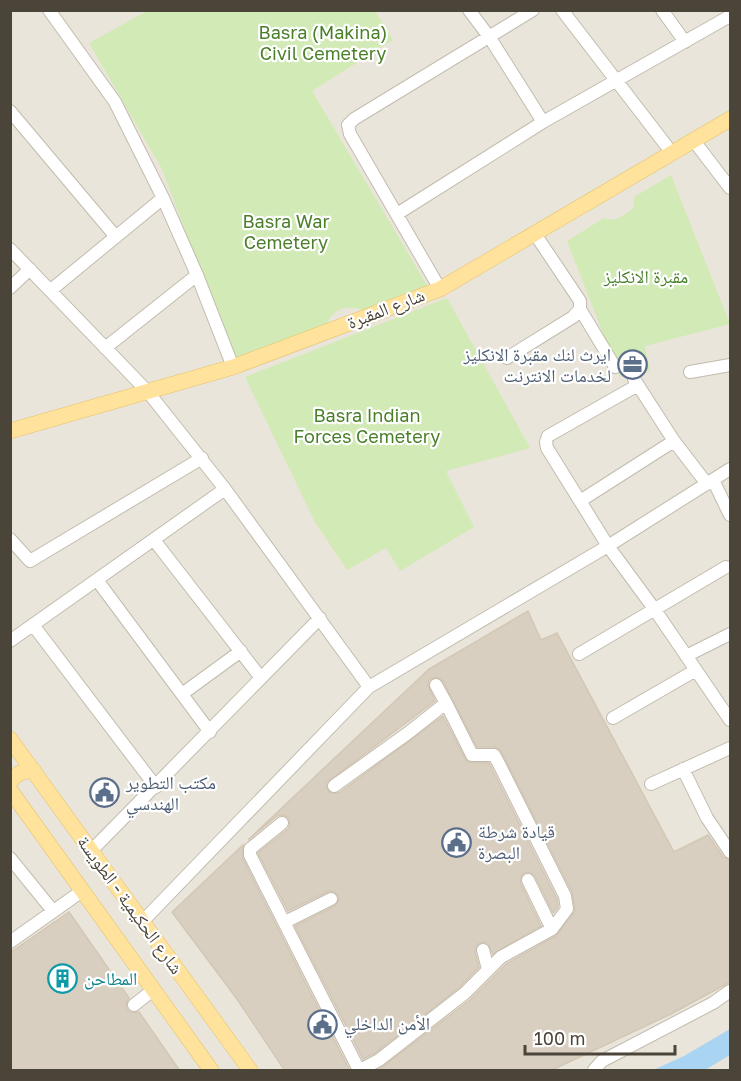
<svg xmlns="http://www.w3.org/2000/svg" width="741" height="1081" viewBox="0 0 741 1081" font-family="'Golos Text','Noto Naskh Arabic',sans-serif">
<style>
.residential{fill:#eae5da}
.green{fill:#d2eab5}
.water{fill:#a9d4f2}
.building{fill:#d8cfc1;stroke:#d3c7b4;stroke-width:1.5}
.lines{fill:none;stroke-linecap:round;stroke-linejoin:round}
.minor-casing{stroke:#c2bbae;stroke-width:14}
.major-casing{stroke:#e6c16a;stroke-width:16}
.minor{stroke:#fff;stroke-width:12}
.major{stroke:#ffe39c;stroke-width:15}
.labels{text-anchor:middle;stroke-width:4.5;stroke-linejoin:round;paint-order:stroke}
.park-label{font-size:18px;fill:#4a7f2a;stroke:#fff}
.street-label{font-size:18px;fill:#4b4439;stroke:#fff}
.service-label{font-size:18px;fill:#4e5e75;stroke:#fff;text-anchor:start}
.culture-label{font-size:18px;fill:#0d838f;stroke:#fff;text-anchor:start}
</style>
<rect width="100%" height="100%" fill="#f6f3ec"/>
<!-- residential -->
<path class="residential" d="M10,11H730V1070H11Z"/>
<!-- green -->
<path class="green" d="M147,11H375L393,40L312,91L428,287L365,311C345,304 334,308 325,327L234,360L162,169L89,43Z
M671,175L730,324L645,346L650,371L620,377L567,241L604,218C616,223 624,215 634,208V197Z
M447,298L530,448L446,471L474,527L400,571L386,548L347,570L315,522L245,377Z"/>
<!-- water -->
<path class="water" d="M730,1029V1055L705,1070H653L684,1056Z"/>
<!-- building -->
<path class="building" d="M528,611L541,640L557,633L674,852L708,835L723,857L730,860V982L671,1014L550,1071H377L470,1000L506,964L556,936L575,911L572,892L501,751L495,747H477L443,681L436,677L429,680L428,685L435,701L326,783V787L330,793H339L443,716L467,762L489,763L557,899L558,907L553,913L535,876L529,872L524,873L520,879L521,884L541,926L493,954L488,944L485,942L478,944L475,952L479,967L460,987L375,1053L363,1059L295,926L335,906L339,900L338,895L332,891L327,892L288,911L258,853L288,829L290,825L289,818L284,815L277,816L248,840L429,669Z
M243,845V859L350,1071H285L237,999L172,912Z
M69,912L129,998L126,1003L127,1010L132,1013L139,1012L180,1071H10V953Z"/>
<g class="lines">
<defs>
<path id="minor" d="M49,10L115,102L163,198L197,275L233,367
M469,10L490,38L543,122
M562,10L672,153
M662,10L685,42
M10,111L116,237
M694,141L730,188
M397,214L543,122L730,16
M535,234L580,301V309L615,367
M10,249L148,392L225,489L369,687
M10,288L30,269
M440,289L350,134L348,125L354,119L533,10
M51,290L163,198
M105,348L197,275
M507,358L573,317L580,309
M690,372L730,365
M634,379L674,441L707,484
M638,385L548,436L546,442L547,448L608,546L655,610L730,720
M713,480L730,515
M580,501L674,441
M10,539L30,561L202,458
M154,540L261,678
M97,580L210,732
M33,625L156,787
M10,641L225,489
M579,654L726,567
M686,656L730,634
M182,694L241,651
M613,718L696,670
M683,769L707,818L730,852
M651,784L730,748
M334,786L408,733L446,703L436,685
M282,823L250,849V855L359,1070
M91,851L320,618
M10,858L53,911
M528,880L552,929
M142,922L369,687L608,546L730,469
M285,922L331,899
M10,942L82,891
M483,950L488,969
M134,1005L153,990
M360,1070L379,1060L465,993L501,957L552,929L567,909L565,896L499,764L494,755H472L446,703
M594,1070L602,1061L713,1003L730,991"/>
<path id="major" d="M10,431L233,367L440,289L730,119
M10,739L250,1070
M10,782C16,773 24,770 34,771
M10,790L211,1070"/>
</defs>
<!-- minor casing -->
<use href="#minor" class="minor-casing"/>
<!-- major casing -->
<use href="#major" class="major-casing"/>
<!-- minor -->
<use href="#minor" class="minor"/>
<!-- major -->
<use href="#major" class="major"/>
</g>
<!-- icons -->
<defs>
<symbol id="office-ring" viewBox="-11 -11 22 22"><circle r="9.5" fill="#fff" stroke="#5c6f8a" stroke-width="1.5"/><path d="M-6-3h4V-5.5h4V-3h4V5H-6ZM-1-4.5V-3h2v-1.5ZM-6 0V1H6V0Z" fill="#5c6f8a"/></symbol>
<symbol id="civic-ring" viewBox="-11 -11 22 22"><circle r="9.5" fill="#fff" stroke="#5c6f8a" stroke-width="1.5"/><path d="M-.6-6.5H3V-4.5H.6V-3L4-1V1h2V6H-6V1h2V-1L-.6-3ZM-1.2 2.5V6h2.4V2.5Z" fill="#5c6f8a"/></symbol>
<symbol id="building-ring" viewBox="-11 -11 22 22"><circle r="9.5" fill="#fff" stroke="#0f9aa8" stroke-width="1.5"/><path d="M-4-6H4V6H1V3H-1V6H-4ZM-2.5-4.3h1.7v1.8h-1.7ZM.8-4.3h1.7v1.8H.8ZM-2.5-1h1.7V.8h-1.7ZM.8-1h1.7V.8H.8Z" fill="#0f9aa8"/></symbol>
</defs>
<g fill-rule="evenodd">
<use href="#office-ring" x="616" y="348" width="33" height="33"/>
<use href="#civic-ring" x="88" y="776" width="33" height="33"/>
<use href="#civic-ring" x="440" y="826" width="33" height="33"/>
<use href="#building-ring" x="46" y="962" width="33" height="33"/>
<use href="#civic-ring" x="306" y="1008" width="33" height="33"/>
</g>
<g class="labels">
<!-- park labels -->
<g class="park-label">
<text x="323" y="39">Basra (Makina)<tspan x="323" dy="21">Civil Cemetery</tspan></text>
<text x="286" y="228">Basra War<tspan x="286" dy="21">Cemetery</tspan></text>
<text x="646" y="283">مقبرة الانكليز</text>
<text x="367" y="422">Basra Indian<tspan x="367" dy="21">Forces Cemetery</tspan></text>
</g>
<!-- street labels -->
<g class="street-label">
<text transform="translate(386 309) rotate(-21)" y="6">شارع المقبرة</text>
<text transform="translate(130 905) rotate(54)" y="6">شارع الحكيمية - الطويسة</text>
</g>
<!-- service labels -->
<g class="service-label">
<text x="611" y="361" text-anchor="end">ايرث لنك مقبرة الانكليز<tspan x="611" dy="21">لخدمات الانترنت</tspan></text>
<text x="126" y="789">مكتب التطوير<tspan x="126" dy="21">الهندسي</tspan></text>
<text x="478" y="838">قيادة شرطة<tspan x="478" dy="21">البصرة</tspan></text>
<text x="344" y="1030">الأمن الداخلي</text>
</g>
<!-- culture labels -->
<g class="culture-label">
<text x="84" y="985">المطاحن</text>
</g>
</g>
<!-- border -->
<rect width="741" height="1081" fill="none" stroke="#4b4439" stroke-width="24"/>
<!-- scale -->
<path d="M525 1045v9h150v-9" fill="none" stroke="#4b4439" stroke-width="3"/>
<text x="534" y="1045" font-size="18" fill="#4b4439" stroke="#ffffff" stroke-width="4.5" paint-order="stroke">100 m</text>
</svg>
